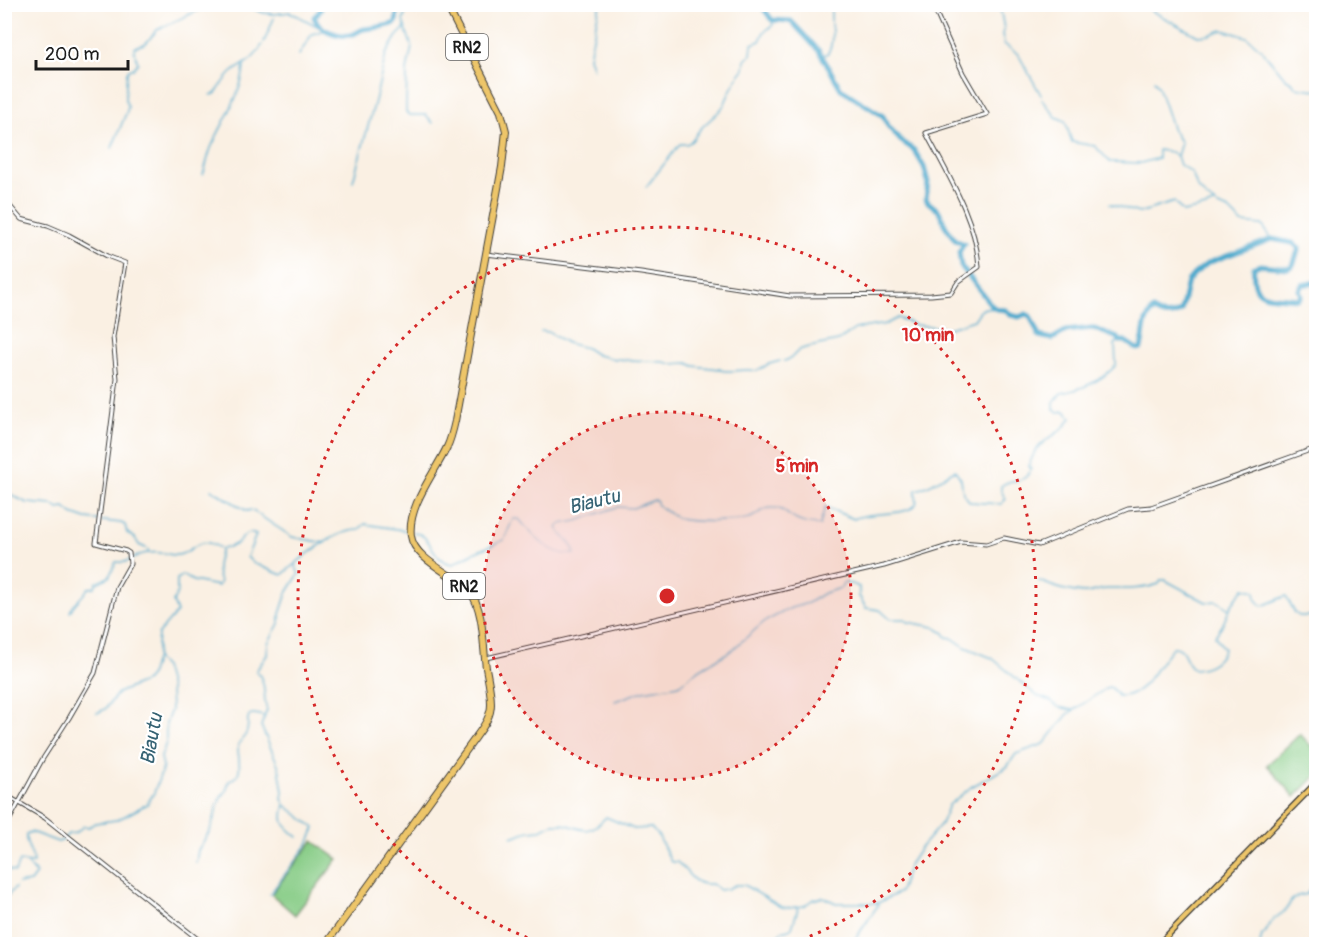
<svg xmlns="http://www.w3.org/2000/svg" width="1321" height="949" viewBox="0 0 1321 949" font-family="Pangolin,sans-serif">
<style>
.green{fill:#87cc86;stroke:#527451;stroke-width:1.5}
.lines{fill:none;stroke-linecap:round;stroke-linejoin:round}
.stream{stroke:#50aacd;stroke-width:1.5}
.river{stroke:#50aacd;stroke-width:5}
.minor-casing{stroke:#3d3c3a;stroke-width:5}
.major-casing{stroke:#3d3c3a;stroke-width:7}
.highway-casing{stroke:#3d3c3a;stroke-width:8}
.minor{stroke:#fff;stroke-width:3}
.major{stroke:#edc569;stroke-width:4.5}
.highway{stroke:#edc569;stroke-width:6}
.ring{fill:none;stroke:#d62828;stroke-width:3;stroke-dasharray:3 6}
.labels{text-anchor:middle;stroke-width:4.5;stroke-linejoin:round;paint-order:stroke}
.shield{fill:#fff;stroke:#606060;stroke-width:1.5}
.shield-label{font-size:16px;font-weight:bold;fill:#1c1c1c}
.water-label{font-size:20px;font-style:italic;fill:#366374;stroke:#fff}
.centre{fill:#d62828;stroke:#fff;stroke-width:3}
.ring-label{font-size:18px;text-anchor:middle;font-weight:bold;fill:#d62828;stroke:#fff;stroke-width:4.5;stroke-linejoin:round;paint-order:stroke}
</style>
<rect width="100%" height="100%" fill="#fff"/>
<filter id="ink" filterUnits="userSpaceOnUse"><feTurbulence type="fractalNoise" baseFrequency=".0167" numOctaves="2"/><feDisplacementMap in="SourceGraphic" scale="12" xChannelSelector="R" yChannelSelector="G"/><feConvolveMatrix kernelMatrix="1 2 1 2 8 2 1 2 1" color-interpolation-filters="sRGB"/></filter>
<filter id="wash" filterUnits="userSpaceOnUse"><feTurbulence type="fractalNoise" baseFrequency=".008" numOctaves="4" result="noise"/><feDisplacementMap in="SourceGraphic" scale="24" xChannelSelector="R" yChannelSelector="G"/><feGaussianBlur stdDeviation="1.35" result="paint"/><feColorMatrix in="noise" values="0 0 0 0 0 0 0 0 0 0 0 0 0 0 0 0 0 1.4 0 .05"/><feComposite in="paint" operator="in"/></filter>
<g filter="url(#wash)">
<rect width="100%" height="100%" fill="#faf0e3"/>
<!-- green -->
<path class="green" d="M1300,734L1316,751V776L1295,797L1267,765Z
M313,841L338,859L295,915L271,894Z"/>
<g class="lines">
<!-- stream -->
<path class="stream" d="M242,4L264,13L274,14L290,12L325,30
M405,4L406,11L403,21L412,47L407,70L406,112L409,115H426L433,123
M979,4L985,9L995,5L1000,8L1004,29L1002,34L1004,44L1018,54L1041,95
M1150,10L1198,36L1209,35L1223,30L1247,37L1261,49L1285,78L1293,83L1295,87L1316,90
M264,42L274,18
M299,55L312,34L325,30
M822,55L827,54C837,41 828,20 832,4
M593,69L589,57L600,4
M1154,80L1158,86L1173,130L1181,143L1177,156
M211,95L215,94C221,87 227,76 234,71C247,62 255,59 262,45
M1042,99L1056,117L1065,121L1072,142L1095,146L1110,162L1141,163L1158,158V150L1171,152L1177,156L1180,165L1192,173L1197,187L1207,198L1218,206L1229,210L1242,223L1262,225L1272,239
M112,148L127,111L128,106L125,100L127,72L129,69H133L138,63L134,51L135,47L146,43L157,30L211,4
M203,175C206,166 208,156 211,148C223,121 242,94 244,66
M353,181L375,101L386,54L397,36L405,28
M646,187L680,144C682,144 688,144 689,143C693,140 695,136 698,132C704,123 719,114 724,105C730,92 735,78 744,69L745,60L751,55L752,44L760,41L764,32L773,25L772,20
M1110,204L1139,213L1174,202L1183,212L1206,207L1213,204
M541,331L548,332L567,343L586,348L597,355L615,359L664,362L671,364L688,363L694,366L720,369V370C732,373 744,368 756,371L769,364L780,361
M784,361L790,359L799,350L805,348L838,341L855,329L886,324L898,318L916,325L949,328L974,320L980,311L985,308L996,309
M211,489L247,511L251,510
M4,491L27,503L53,505L58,509L65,508L72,514L86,519L121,523L125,525L127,533L135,538L139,545L148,549L149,553C159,551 167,555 177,555C194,553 198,532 221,549
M253,511L292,537L325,543
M414,532C435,537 430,561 453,564C468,554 486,548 504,540L513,519H519C533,536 551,557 575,554C573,542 561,538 557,527L561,524L577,521L617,507L633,508L654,500L657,501V505C663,509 670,514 677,518C688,523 737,522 750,518C759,515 763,507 774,508C782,508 784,512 790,516C799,523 809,525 820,525L825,507L854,519C868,511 908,517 916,504C918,500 915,495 916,490C930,487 943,476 955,470L961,479L963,493L970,502L1001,504L1006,499L1001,491V486C1013,476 1024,486 1031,469L1029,466C1038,435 1057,441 1071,418L1065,411L1058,412L1054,409V402L1061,393C1081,390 1103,380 1116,365L1115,344L1120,341
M221,549C226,547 231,547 236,544C244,539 244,529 256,535L247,557L253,563L282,575C299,560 335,530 358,530L365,524L409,531
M295,565L299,574L287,593L280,614V622L268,643L267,655L256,671C268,683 262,697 267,710L261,726L279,767L283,791L282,799L285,805C280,823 284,826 298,837
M1039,581C1053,587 1068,592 1084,593C1092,593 1099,589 1107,589C1125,589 1142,590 1159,584L1161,580H1165L1206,602L1217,601L1229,609
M70,612C74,601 82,599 88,588L95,587L96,583L109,577L116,562C134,564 135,553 149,553
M615,701L643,691L679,685L694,673L732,650L764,622L791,608L808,603L824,593L841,588L843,583L852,584L859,587V596L866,608L880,610L890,619H905L908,622L934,627L944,633L946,637L952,638L965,647L992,658L1037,696L1051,701L1058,707L1073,710
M97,713L105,709L118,693L146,681L151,673L155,660
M512,837C517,835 522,833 526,832C531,830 536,831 541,830C546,828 548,825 554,824C579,821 582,843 606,817L634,829L651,828L659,837L671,862H677C691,874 692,886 712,884L720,890L727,889L735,885H744L781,907L789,908L804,906L812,900L823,897L836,903H878L900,892L909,865L921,847L941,824L949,805L971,787L1007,767L1016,754L1044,744L1068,714L1108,687L1112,688L1118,696C1146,698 1157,662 1173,647C1186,646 1183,661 1194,669C1208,668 1219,661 1224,649L1215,636L1222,626L1231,606L1244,588L1255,591L1256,600L1262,606L1286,596L1295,613L1299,616H1316
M196,863L198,850L210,831L220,799L226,791L229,781C245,774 238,762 238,748C238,741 246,737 247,731C250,721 242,709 263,716
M4,869L15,872L19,862L33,863C34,853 24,845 26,834L31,832L58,842L63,840L68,834L75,833L84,826L89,827L95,823L116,820L125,816L147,804L154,793L163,767L161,757L166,743V723L171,710L170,688L164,667L156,659L158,634L177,612L173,602L177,593V579L182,575L193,581L218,586L220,582C215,570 217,562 221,550
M18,884L30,882L36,874L27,863
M270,894L308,844L315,828L285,805
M4,899L15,888
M1274,919L1285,911L1292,900L1298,896L1307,894L1316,879
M771,944L782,931L792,928L798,908
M852,944L878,905
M1260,944L1262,935L1265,933L1272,921"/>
<!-- river -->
<path class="river" d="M322,4L320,11L314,17C319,30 337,37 351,35C356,34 359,30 364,29C374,28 383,27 393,24L396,22L398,4
M760,4L772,20L791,21L819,51L841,89L883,116L888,126L901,141L914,150L924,167L928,182L926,199L928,202L939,211L946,227L955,240L964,244L959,252L961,266L991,305L996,309L1006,310L1011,315L1019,317L1026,314L1030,316L1039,336L1052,339L1066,331L1092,328L1118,338L1120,341H1125L1137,349L1141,348C1145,333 1142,322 1153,310C1162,317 1172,317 1181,311L1188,281L1194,274L1208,263L1272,239L1293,243L1299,248L1293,265L1288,268L1260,265L1254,267C1250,304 1274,295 1298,299L1301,296L1299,290L1302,285L1316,282"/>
</g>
</g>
<g filter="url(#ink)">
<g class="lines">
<defs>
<path id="minor" d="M4,199L21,219L48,226L69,235L107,256L125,263L113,337L117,379L96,543L126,551L129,553L130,564L117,587L95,673L69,718L42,760L4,830
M486,254L641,273L790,296L931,295L951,293L958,282L979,267C976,219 948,175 926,133L987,114L963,73L932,4
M486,658L884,566L961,542L986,544L1004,538L1039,545L1128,509L1151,507L1316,448
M4,794L45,818L204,944"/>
<path id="major" d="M1159,944L1316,783"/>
<path id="highway" d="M326,944L476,737C483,727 491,717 491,704C491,692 488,679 486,668C483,646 484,609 470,592C456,575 414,560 411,536C407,506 435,473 447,447C451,439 453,430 455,421L502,167L506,131L501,112L446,4"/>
</defs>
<!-- minor casing -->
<use href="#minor" class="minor-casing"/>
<!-- major casing -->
<use href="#major" class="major-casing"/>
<!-- highway casing -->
<use href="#highway" class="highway-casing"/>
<!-- minor -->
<use href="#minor" class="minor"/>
<!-- major -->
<use href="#major" class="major"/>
<!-- highway -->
<use href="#highway" class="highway"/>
</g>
</g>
<!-- distance rings -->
<circle cx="667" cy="596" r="184" fill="#d62828" fill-opacity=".12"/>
<g class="ring">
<circle cx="667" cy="596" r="184"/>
<path d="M544 944A369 369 0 1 1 790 944"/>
</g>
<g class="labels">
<!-- shield labels -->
<g class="shield">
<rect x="446" y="34" width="42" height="26" rx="4.5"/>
<rect x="443" y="573" width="42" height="26" rx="4.5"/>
</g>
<g class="shield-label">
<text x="467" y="53">RN2</text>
<text x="464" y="592">RN2</text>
</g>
<!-- water labels -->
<g class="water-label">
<text transform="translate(594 501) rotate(-14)" y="7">Biautu</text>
<text transform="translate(151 739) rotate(-80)" y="7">Biautu</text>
</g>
</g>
<circle cx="667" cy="596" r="9" class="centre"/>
<g class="ring-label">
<text x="928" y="341">10 min</text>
<text x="797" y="472">5 min</text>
</g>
<!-- margin -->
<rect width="1321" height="949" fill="none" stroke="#fff" stroke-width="24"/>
<!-- scale -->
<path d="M36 60v9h92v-9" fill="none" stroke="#1c1c1c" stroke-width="3"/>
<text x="45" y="60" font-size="18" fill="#1c1c1c" stroke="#ffffff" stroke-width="4.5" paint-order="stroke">200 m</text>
</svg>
